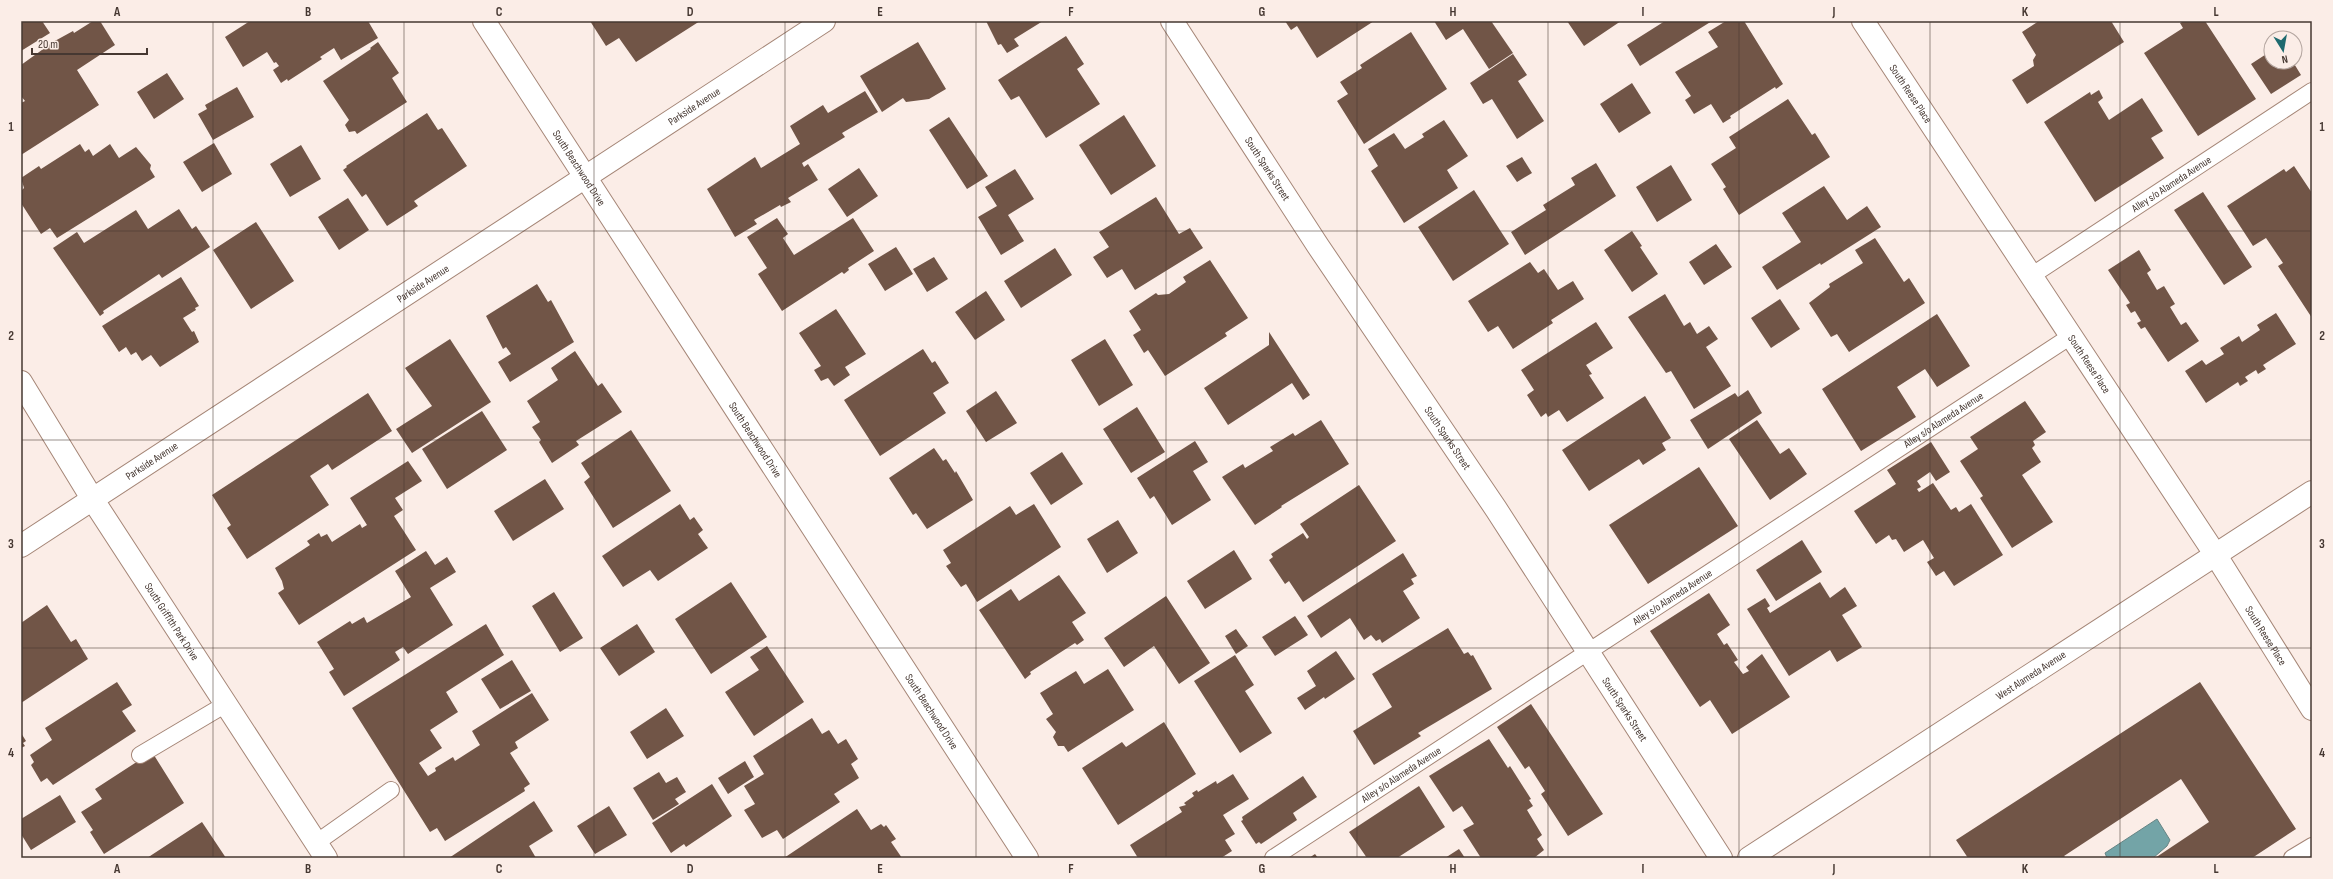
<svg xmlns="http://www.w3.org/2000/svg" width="2333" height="879" viewBox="0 0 2333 879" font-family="'Sofia Sans Condensed',sans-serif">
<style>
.water{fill:#73a4a7;stroke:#668484}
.building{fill:#715547}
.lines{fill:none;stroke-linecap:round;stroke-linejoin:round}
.lane-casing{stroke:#a58677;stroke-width:18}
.street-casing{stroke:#a58677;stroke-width:24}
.secondary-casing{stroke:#a58677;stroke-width:24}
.lane{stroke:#fff;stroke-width:16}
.street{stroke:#fff;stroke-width:22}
.secondary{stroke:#fff;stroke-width:22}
.grid{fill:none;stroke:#463832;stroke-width:1;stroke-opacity:0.55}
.labels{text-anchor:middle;stroke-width:4;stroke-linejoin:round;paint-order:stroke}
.street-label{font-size:11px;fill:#463832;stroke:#fbede7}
.neatline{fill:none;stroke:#463832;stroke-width:1.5}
.grid-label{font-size:13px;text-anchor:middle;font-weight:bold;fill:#463832}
</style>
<rect width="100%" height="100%" fill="#fbede7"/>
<!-- water -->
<path class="water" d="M2157,819L2170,840L2167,846L2153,858H2107L2105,853Z"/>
<!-- building -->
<path class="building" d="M21,21H42L50,33L21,51Z
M93,21H100L115,45L77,70L99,105L21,155V103L25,101L21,96V65L53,42L73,31L74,33Z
M250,21H368L378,38L341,60L334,48L320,57L322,59L288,81L287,79L281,83L273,70L279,66L276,62L274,63L267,52L243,67L225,37Z
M590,21H700L636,62L619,38L606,46Z
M986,21H1043L1014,39L1019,46L1007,53L1001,44L998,45Z
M1285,21H1374L1317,58L1297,26L1291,30Z
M1434,21H1491L1513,53L1489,69L1463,29L1446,40Z
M1567,21H1621L1584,46Z
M1665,21H1712L1640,66L1627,45Z
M1726,21H1744L1783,84L1776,89L1775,87L1730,116L1731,118L1723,123L1711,104L1694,114L1685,100L1691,96L1675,72L1718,47L1708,32Z
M2039,21H2111L2124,42L2027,104L2012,80L2034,66L2033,60L2036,55L2022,32Z
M2184,21H2205L2256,99L2198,136L2144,53L2183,28L2180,23Z
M1411,32L1447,89L1364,144L1337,101L1348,94L1340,82L1362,68L1360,65Z
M1066,36L1084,64L1077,69L1100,104L1046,138L1019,96L1011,100L998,80Z
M378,42L399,73L392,78L407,102L357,134L355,131L349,132L345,125L349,120L323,81L371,49L370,48Z
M918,42L946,89L929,99L906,102L903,98L882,112L860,76Z
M2271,51V62H2293L2301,75L2271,94L2251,64Z
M1513,54L1527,75L1518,81L1544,121L1517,139L1492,99L1483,104L1470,83Z
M167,73L184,99L154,119L137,92Z
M1632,83L1651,113L1619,133L1600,104Z
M237,87L254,117L213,140L198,114L207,109L205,105Z
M2099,90L2103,98L2098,102L2109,120L2142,98L2163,131L2151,138L2164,158L2095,202L2044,122L2090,92L2091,95Z
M865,91L878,112L842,133L845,137L802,163L804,167L808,164L818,180L788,198L791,202L781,207L780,205L754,220L757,224L735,237L707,189L755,157L761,168L800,144L790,126L823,105L828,113Z
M1788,99L1812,135L1815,133L1830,157L1739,215L1723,189L1726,187L1711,164L1736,148L1729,137Z
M427,113L438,130L442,128L467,166L414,201L418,206L387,226L366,194L362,197L343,170L347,167L346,166Z
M1124,115L1156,166L1111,195L1079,145Z
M949,117L988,176L967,189L929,130Z
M1444,120L1468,156L1447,170L1458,188L1404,223L1371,171L1378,166L1368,149L1394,133L1405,149L1424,137L1422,134Z
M214,143L232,174L202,192L183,162Z
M80,144L85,152L89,149L93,156L110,144L119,158L136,147L151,165L150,169L155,177L57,238L50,228L41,234L21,203V191L24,188L21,178L39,166L41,169Z
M301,145L321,179L290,197L270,164Z
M1522,157L1532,173L1517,182L1506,166Z
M1596,163L1616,196L1525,255L1511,232L1546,210L1543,205L1575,185L1571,178Z
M1671,165L1692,200L1657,222L1636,187Z
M2294,166L2312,193V318L2278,266L2283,263L2266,238L2253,246L2227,206L2284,169L2286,172Z
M859,168L878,196L847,217L828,189Z
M1015,169L1034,199L1008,215L1024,241L1001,255L978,217L997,206L985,187Z
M1824,186L1847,220L1867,206L1881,227L1821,265L1820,263L1777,290L1762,267L1801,242L1782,213Z
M1474,190L1509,244L1453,281L1418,227Z
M2203,192L2252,267L2224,285L2174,210Z
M1156,197L1179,234L1190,228L1203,248L1135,290L1122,269L1107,278L1093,257L1109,247L1099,232Z
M348,198L369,230L339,250L318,217Z
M179,209L192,229L196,226L210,247L162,278L159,274L103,311L104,313L100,316L53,248L77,232L84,243L136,210L148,229Z
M777,218L788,234L783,238L794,255L853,218L874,251L848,268L849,270L844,274L842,272L782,311L758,274L767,268L747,237Z
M256,222L294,281L251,309L213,250Z
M1632,231L1642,246L1640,247L1658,274L1632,292L1604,250Z
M1875,238L1904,282L1909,278L1925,303L1849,352L1837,334L1831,337L1809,303L1830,287L1829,284L1863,263L1855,250Z
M1716,244L1732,267L1704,285L1689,262Z
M896,247L913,274L885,291L868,264Z
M1055,248L1072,275L1021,308L1004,281Z
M2139,250L2151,270L2147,273L2157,290L2164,286L2175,304L2170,307L2181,325L2186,322L2199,341L2168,362L2145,327L2141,329L2137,323L2141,321L2135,311L2131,313L2126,305L2130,303L2108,270Z
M934,257L948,279L927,292L913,269Z
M1210,260L1248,318L1225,333L1227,336L1165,376L1148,350L1144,353L1133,335L1141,330L1129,311L1156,293L1158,295L1169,294L1186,282L1183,277Z
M1530,262L1538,273L1544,269L1558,290L1573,281L1584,299L1551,320L1553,323L1513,349L1498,326L1488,332L1468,301Z
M181,277L199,306L195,308L196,310L183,318L192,332L194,331L199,342L160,367L151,355L142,361L136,352L131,355L126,347L119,352L102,326Z
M537,284L548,302L551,300L574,342L510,382L498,362L511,354L506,347L503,349L486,316Z
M986,291L1005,320L975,340L955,312Z
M1665,294L1684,326L1690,322L1697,334L1709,326L1718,339L1706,347L1731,386L1694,409L1671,371L1666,373L1628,317Z
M1780,299L1800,329L1771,348L1751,318Z
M836,309L866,354L845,367L850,375L834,386L828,378L821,381L814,370L821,366L799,333Z
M2276,313L2296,344L2263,365L2266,369L2258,374L2256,370L2245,377L2248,381L2240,386L2238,382L2206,403L2185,371L2202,360L2206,365L2224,354L2220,348L2239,336L2242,342L2260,330L2257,325Z
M1937,314L1970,366L1937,387L1925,369L1897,387L1916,417L1861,451L1822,389Z
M1596,322L1613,348L1586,365L1592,374L1589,375L1604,398L1567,422L1559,410L1548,417L1546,413L1541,417L1527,395L1534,390L1521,370Z
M1269,332L1310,395L1303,400L1292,383L1228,425L1204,388L1269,345Z
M450,339L491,402L412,453L396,429L432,406L405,368Z
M1105,339L1133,385L1099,406L1071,360Z
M923,349L932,363L935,361L949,383L933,393L946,413L880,456L844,400Z
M575,351L598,386L602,383L622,412L576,441L579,445L552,463L539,442L541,440L532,427L540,422L527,401L558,380L551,368Z
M1748,390L1762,413L1708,449L1690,420L1735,393L1738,397Z
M996,391L1017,423L986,442L966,411Z
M368,393L392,431L332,470L328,464L310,476L329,505L247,559L227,528L231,525L212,495Z
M1645,396L1671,438L1662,443L1666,450L1643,465L1639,459L1589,491L1562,450Z
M2025,401L2046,432L2033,441L2035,445L2032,448L2041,462L2022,475L2053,522L2012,548L1980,498L1983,496L1960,461L1978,449L1970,437Z
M1137,407L1165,452L1131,473L1103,429Z
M482,411L507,450L447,489L422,449Z
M1321,420L1349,464L1281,506L1282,507L1255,525L1222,477L1243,464L1245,468L1273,451L1270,447L1293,433L1295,436Z
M1757,420L1780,454L1789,448L1807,474L1770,500L1729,439Z
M631,430L671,491L613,528L584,482L590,477L581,463Z
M1195,441L1208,462L1193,471L1211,500L1172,525L1154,496L1150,499L1137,478Z
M1931,442L1950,472L1936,481L1930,472L1917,481L1921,487L1917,489L1919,492L1933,483L1951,510L1956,507L1959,512L1971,504L2003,555L1954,586L1944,571L1936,576L1927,562L1934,558L1923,540L1904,552L1896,539L1892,540L1889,535L1876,544L1854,511L1896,484L1887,470Z
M934,448L943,461L946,459L955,473L956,471L973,500L927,529L916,513L913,515L889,478Z
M1062,452L1083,484L1051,505L1030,473Z
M408,461L422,481L395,498L403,510L394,516L416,550L299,625L278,593L284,589L282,581L275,568L310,545L307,541L319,533L321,537L327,534L332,542L360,524L362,528L367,525L350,498Z
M1699,467L1738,526L1648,584L1609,525Z
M545,479L564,509L513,541L494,511Z
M1359,485L1396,541L1303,602L1289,581L1285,584L1269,560L1273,557L1271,554L1303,533L1307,539L1309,537L1300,524Z
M680,504L690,520L694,517L703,530L698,534L708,548L658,581L650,570L623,587L602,556Z
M1034,504L1061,547L977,602L966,584L961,587L946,566L951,563L943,550L1010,506L1016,515Z
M1118,520L1138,553L1107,573L1087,539Z
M1802,540L1822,572L1776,601L1756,570Z
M1234,550L1252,579L1205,609L1187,581Z
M426,551L435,565L447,557L456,572L430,588L453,625L408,654L403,647L395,652L400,660L344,696L329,672L334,669L317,642L350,621L352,624L364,617L367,623L411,597L395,571Z
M1403,553L1417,576L1411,579L1414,584L1403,591L1420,618L1382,643L1380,639L1376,641L1371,635L1364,640L1350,618L1321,638L1307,616Z
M1059,575L1086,613L1072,622L1084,640L1077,645L1075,643L1030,672L1031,674L1025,679L979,610L1011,589L1019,601Z
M731,582L767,637L711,674L675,619Z
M1820,582L1830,598L1845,587L1857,606L1842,615L1862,647L1837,662L1830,650L1789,676L1747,609L1765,598L1770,606L1767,608L1770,613Z
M554,592L583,638L560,652L532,606Z
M1709,593L1730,625L1717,634L1724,645L1727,643L1738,660L1734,662L1743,674L1749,671L1746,667L1762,654L1790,697L1732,734L1710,700L1700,707L1650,631Z
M1166,596L1210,663L1179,684L1154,646L1124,667L1104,638Z
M47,605L71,642L76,639L88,659L21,703V623Z
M1295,616L1308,635L1275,656L1262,637Z
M486,624L504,655L446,692L458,712L430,730L442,748L419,763L428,776L436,771L435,768L453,757L455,761L480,745L472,731L532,693L549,720L515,742L518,748L510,753L530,784L524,788L525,791L445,841L437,828L430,832L352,708Z
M637,624L655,652L619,676L600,648Z
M1448,628L1464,654L1468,652L1471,656L1473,655L1492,689L1418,733L1421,736L1374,765L1353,731L1392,707L1372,674Z
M1236,629L1248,646L1236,654L1225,636Z
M767,646L804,702L754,736L725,692L759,670L750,657Z
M1336,651L1355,679L1325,699L1324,697L1305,710L1297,698L1316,686L1307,671Z
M1235,655L1254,685L1245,691L1272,733L1240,753L1194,681Z
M512,660L531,691L500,709L481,679Z
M1108,669L1134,710L1068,752L1064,746H1058L1053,737L1056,732L1046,719L1053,714L1040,693L1076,671L1084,684Z
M117,682L132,705L122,711L136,731L53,785L47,778L41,782L31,765L34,762L30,755L52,740L45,728Z
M2200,682L2296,829L2252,858H2155L2209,822L2181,779L2064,856L2066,858H1968L1956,840Z
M1531,704L1603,814L1568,836L1541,794L1545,791L1529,766L1525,769L1497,727Z
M666,708L684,736L647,759L630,732Z
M812,718L822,734L829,730L838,744L846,739L858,759L851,764L859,778L834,794L840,802L783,839L777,830L762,838L744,810L755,804L744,786L764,774L753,756Z
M1164,722L1196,774L1118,825L1082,768L1122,742L1126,747Z
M21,733L26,741L23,743L25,746L21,748Z
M1489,739L1508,768L1510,766L1531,799L1529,800L1533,806L1527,810L1542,835L1537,839L1544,850L1534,858H1481L1463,830L1474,824L1462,806L1453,812L1429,776Z
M152,752L184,803L104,854L90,832L93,830L81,812L102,799L95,789Z
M745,761L754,777L728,794L718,778Z
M659,772L666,783L677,777L686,792L675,799L679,804L653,820L633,788Z
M1233,774L1249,799L1223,815L1235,834L1225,840L1232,851L1221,858H1138L1130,845L1182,812L1179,807L1186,805L1184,803L1194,796L1192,793L1197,790L1198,792L1216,781L1217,784Z
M1303,776L1317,797L1293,813L1297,820L1261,844L1259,842L1256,844L1241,821L1243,820L1242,817Z
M712,784L732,816L686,847L684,844L671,853L652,823Z
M1419,786L1445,827L1397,858H1367L1349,832Z
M60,795L76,822L31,850L21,834V819Z
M534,801L553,831L529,846L536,858H449Z
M609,806L627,835L595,854L577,826Z
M857,809L871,830L881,824L884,827L886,825L896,839L891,842L902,858H784Z
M202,822L226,858H147Z
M1459,849L1465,858H1445Z
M1315,854L1318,858H1309Z"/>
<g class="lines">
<defs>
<g id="lane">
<path id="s1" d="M2031,276L2312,91"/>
<path d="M140,755L226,704"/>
<path d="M316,843L391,790"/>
<path id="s2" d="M1273,858L2071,336"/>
<path d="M2292,858L2312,846"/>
</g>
<g id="street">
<path id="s3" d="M484,21L1027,858"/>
<path id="s4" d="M1172,21L1318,246L1496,509L1721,858"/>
<path id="s5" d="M1863,21L2215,554L2312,709"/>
<path id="s6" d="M21,382L93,500L326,858"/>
<path id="s7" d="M21,546L824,21"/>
</g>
<g id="secondary">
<path id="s8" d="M1749,858L2312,492"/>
</g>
</defs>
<!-- lane casing -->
<use href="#lane" class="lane-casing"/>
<!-- street casing -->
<use href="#street" class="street-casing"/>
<!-- secondary casing -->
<use href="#secondary" class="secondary-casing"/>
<!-- lane -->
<use href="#lane" class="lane"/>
<!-- street -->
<use href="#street" class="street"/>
<!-- secondary -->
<use href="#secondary" class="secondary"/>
</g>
<!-- grid -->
<path class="grid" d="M213,21V858M404,21V858M594,21V858M785,21V858M976,21V858M1166,21V858M1357,21V858M1548,21V858M1739,21V858M1930,21V858M2120,21V858M21,231H2312M21,440H2312M21,648H2312"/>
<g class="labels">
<!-- street labels -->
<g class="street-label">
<text dy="4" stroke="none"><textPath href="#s5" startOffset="87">South Reese Place</textPath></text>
<text dy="4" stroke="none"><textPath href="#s7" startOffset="804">Parkside Avenue</textPath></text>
<text dy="4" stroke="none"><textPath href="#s3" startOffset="175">South Beachwood Drive</textPath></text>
<text dy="4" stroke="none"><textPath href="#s4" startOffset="176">South Sparks Street</textPath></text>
<text dy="4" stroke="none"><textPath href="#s1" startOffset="168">Alley s/o Alameda Avenue</textPath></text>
<text dy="4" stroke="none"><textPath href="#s7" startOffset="480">Parkside Avenue</textPath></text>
<text dy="4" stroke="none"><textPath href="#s5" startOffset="411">South Reese Place</textPath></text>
<text dy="4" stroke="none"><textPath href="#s2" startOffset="801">Alley s/o Alameda Avenue</textPath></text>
<text dy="4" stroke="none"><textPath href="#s4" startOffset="500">South Sparks Street</textPath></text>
<text dy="4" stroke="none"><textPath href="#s3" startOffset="499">South Beachwood Drive</textPath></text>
<text dy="4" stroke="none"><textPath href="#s7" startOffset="156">Parkside Avenue</textPath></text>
<text dy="4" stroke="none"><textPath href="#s2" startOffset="477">Alley s/o Alameda Avenue</textPath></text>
<text dy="4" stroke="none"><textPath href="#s6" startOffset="283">South Griffith Park Drive</textPath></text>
<text dy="4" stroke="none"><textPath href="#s5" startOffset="735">South Reese Place</textPath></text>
<text dy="4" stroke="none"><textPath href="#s8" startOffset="336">West Alameda Avenue</textPath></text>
<text dy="4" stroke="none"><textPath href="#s4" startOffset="824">South Sparks Street</textPath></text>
<text dy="4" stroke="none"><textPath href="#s3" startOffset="823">South Beachwood Drive</textPath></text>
<text dy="4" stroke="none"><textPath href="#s2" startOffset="153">Alley s/o Alameda Avenue</textPath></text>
</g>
</g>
<!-- border -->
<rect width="2333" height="879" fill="none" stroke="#fbede7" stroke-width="44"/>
<!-- north arrow -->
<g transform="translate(2283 50) rotate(169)"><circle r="19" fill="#fbede7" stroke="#b3a59f"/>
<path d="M0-3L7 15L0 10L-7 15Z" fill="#1e6a6f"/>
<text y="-6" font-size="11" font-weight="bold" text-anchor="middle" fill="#463832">N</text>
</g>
<!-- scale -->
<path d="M32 48v6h115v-6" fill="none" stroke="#463832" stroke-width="2"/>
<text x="38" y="48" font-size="12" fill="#463832" stroke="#fbede7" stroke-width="3" paint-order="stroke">20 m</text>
<rect x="22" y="22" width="2289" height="835" class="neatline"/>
<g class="grid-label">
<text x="117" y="16">A</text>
<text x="308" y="16">B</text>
<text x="499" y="16">C</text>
<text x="690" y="16">D</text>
<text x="880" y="16">E</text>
<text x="1071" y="16">F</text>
<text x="1262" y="16">G</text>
<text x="1453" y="16">H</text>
<text x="1643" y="16">I</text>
<text x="1834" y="16">J</text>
<text x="2025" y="16">K</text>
<text x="2216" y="16">L</text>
<text x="11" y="131">1</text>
<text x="2322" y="131">1</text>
<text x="11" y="340">2</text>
<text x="2322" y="340">2</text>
<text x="11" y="548">3</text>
<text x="2322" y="548">3</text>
<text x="11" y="757">4</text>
<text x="2322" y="757">4</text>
<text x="117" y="873">A</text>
<text x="308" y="873">B</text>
<text x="499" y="873">C</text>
<text x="690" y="873">D</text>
<text x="880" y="873">E</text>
<text x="1071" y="873">F</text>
<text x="1262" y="873">G</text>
<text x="1453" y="873">H</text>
<text x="1643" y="873">I</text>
<text x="1834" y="873">J</text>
<text x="2025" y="873">K</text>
<text x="2216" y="873">L</text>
</g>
</svg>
